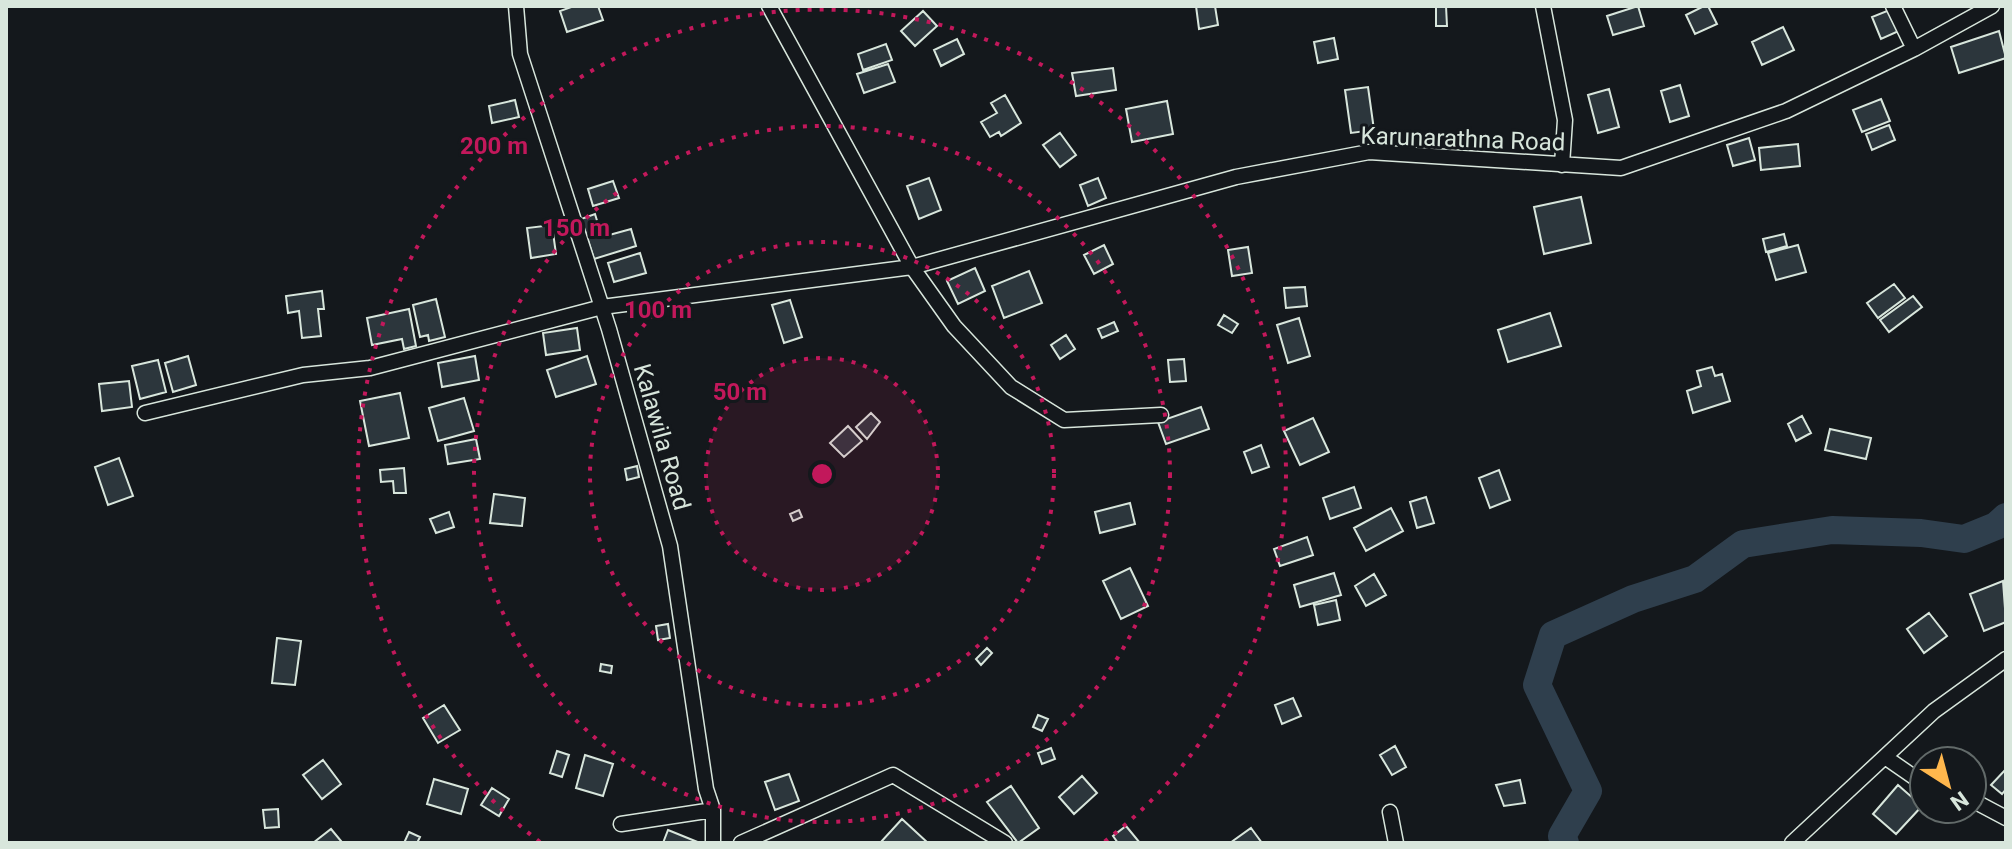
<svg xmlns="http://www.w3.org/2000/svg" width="2012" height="849" viewBox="0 0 2012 849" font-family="Roboto,sans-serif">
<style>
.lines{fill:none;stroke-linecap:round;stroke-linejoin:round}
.river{stroke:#2f3f4d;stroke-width:28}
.building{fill:#2c363c;stroke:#d8e6dc;stroke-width:2}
.minor-casing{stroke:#d8e6dc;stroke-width:17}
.minor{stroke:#14181c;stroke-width:14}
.ring{fill:none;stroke:#c2185b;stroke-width:4;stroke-dasharray:4 8}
.labels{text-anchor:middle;stroke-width:6;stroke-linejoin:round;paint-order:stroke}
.street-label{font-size:24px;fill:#d8e6dc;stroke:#14181c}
.centre{fill:#c2185b;stroke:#14181c;stroke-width:4}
.ring-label{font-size:24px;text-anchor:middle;font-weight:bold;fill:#c2185b;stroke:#14181c;stroke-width:6;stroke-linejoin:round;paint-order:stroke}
</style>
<rect width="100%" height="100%" fill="#14181c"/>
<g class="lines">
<!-- river -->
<path class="river" d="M1565,843L1562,836L1588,791L1537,685L1553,635L1633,599L1695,579L1743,544L1832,530L1921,533L1964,539L1996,526L2006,517"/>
</g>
<!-- building -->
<path class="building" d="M574,6H598L603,20L567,32L560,11Z
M1196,6H1215L1218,25L1199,29Z
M1436,6H1446L1447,26H1436Z
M1638,6L1644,26L1613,35L1607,16Z
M1704,6H1708L1717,24L1695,34L1686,15Z
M1892,9L1901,30L1881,39L1872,17Z
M923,11L937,26L915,46L901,31Z
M1783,27L1794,50L1762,65L1752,42Z
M1999,31L2006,58L1959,73L1951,47Z
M1334,38L1338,59L1318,63L1314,42Z
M957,39L964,54L941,66L934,50Z
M886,44L892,60L863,70L858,54Z
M888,64L895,82L864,93L857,74Z
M1113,68L1116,90L1076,96L1072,73Z
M1680,85L1689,116L1670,122L1661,91Z
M1368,87L1374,130L1351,133L1345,90Z
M1609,89L1619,127L1598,133L1588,95Z
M1005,95L1021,123L1001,136L999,132L990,137L981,122L997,113L991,103Z
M1881,99L1890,121L1862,132L1853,110Z
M515,100L519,117L492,123L489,106Z
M1167,101L1173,134L1132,142L1126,109Z
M1889,125L1895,140L1872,150L1866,134Z
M1060,133L1076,155L1060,167L1043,145Z
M1749,138L1755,160L1733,166L1727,145Z
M1798,144L1800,166L1761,170L1759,148Z
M929,178L941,210L919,219L907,186Z
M1098,178L1106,198L1088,206L1080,185Z
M613,181L619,198L593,206L588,189Z
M1581,197L1591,243L1544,254L1534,207Z
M595,214L602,237L631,229L636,246L594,259L581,219Z
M552,225L556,254L531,258L527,228Z
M1784,234L1787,246L1766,252L1763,239Z
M1104,245L1113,264L1094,274L1084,255Z
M1798,245L1806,272L1776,280L1768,253Z
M1248,247L1252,273L1232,276L1228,250Z
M640,253L646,273L614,282L608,263Z
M975,268L985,291L958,304L947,281Z
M1029,271L1042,303L1004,318L992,286Z
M1894,284L1905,298L1878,318L1867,303Z
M1305,287L1307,306L1286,308L1284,288Z
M322,291L324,309H318L321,336L302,338L299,311L288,313L286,296Z
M1913,296L1922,307L1889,332L1880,320Z
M436,299L445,337L429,341L428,335L420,337L413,305Z
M790,300L802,337L784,343L772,305Z
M409,309L416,346L404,349L402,339L372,345L367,318Z
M1550,313L1561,346L1508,362L1498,330Z
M1224,315L1238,324L1232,333L1218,325Z
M1299,318L1310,356L1288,363L1277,325Z
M1114,322L1118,331L1102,338L1098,329Z
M577,328L580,350L546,355L543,333Z
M1066,335L1075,349L1060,359L1051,345Z
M188,356L196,385L173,392L165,363Z
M475,356L479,380L442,387L438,363Z
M587,356L596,384L556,397L547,370Z
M1184,359L1186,381L1170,382L1168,360Z
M158,360L166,392L140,399L132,366Z
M1712,367L1715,376L1722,374L1730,401L1693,413L1687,391L1701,386L1697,371Z
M129,381L132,407L102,411L99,384Z
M400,393L409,438L369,446L360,401Z
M464,398L474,431L438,441L429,408Z
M1201,407L1209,429L1166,444L1158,422Z
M871,413L880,422L867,439L856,427Z
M1802,416L1811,433L1796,441L1788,424Z
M1313,418L1329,452L1300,465L1284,431Z
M848,426L862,441L844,457L830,443Z
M1830,429L1871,438L1866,459L1825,450Z
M476,439L480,459L448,464L445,445Z
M1261,445L1269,467L1252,473L1244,452Z
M119,458L133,496L108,505L95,467Z
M637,466L639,477L627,480L625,469Z
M404,468L406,493H394L393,481L381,482L380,470Z
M1499,470L1510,500L1490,508L1479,478Z
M1354,487L1361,508L1330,519L1323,498Z
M494,494L525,498L522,526L490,523Z
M1426,497L1434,523L1417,528L1410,502Z
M1130,503L1135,524L1100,533L1095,512Z
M1391,508L1403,531L1366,551L1354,528Z
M799,510L802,517L793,521L790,514Z
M449,512L454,527L436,533L430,519Z
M1307,537L1313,555L1280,566L1274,549Z
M1130,568L1148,606L1121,619L1103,581Z
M1334,573L1341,595L1300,607L1294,585Z
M1374,574L1386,595L1366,606L1355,586Z
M2003,581L2006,622L1984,631L1970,594Z
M1336,600L1340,620L1318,625L1314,605Z
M1929,613L1947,636L1924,653L1907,629Z
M668,624L670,638L658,640L656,626Z
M277,638L301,641L295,685L272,683Z
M987,648L992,653L981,665L976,659Z
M601,664L612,666L611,673L600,671Z
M1293,698L1301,716L1282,724L1275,705Z
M444,705L460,730L438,743L423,718Z
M1038,715L1048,719L1042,731L1033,727Z
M1395,746L1406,767L1392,775L1380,755Z
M1051,748L1055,759L1042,764L1038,753Z
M557,751L569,755L562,777L550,773Z
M585,755L613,764L603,796L576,788Z
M323,760L341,784L322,799L303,775Z
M2006,769V789L2002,794L1991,785Z
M789,774L799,801L775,810L765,782Z
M1082,776L1097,793L1074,814L1059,797Z
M434,779L468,789L461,814L427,804Z
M1520,780L1525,803L1504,806L1496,785Z
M1898,785L1922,806L1896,834L1873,814Z
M1011,786L1039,828L1018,843L987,802Z
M492,788L509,799L499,816L481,805Z
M278,809L279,827L265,828L263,810Z
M902,819L928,843H880Z
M1126,826L1140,843H1118L1113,836Z
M1251,828L1262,843H1230Z
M331,829L341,841L339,843H313Z
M668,830L700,843H663Z
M409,832L420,837L417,843H404Z"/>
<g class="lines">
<defs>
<path id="minor" d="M516,6L520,54L609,329L670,546L706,789L713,810V843
M769,6L912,267L954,326L1011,387L1064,420L1161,415
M1543,6L1565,120L1562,165
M1893,6L1914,49
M145,413L303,375L370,368L602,307L912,267L1236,177L1369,152L1621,168L1786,111L1914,49L1992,6
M1885,757L1924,784
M1972,800L2006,818
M1390,812L1396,843
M621,824L713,810
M741,843L893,775L1005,843
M1792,843L1934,711L2006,659"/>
</defs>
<!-- minor casing -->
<use href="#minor" class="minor-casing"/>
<!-- minor -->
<use href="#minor" class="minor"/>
</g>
<!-- distance rings -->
<circle cx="822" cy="474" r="116" fill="#c2185b" fill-opacity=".12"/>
<g class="ring">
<circle cx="822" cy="474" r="116"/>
<circle cx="822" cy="474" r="232"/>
<circle cx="822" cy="474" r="348"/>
<path d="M540 842A464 464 0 1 1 1104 842"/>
</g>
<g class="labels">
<!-- street labels -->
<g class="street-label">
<text transform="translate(1463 139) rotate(2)" y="8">Karunarathna Road</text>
<text transform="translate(662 437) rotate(74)" y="8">Kalawila Road</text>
</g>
</g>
<circle cx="822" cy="474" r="12" class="centre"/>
<g class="ring-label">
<text x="494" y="154">200 m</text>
<text x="576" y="236">150 m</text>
<text x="658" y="318">100 m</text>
<text x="740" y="400">50 m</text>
</g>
<!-- border -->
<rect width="2012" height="849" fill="none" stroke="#d8e6dc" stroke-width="16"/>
<!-- north arrow -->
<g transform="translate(1948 785) rotate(144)"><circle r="38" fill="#14181c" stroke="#626a69" stroke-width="2"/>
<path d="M0-6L14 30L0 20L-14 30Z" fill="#ffb74d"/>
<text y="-12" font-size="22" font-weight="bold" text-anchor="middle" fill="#d8e6dc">N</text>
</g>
</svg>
